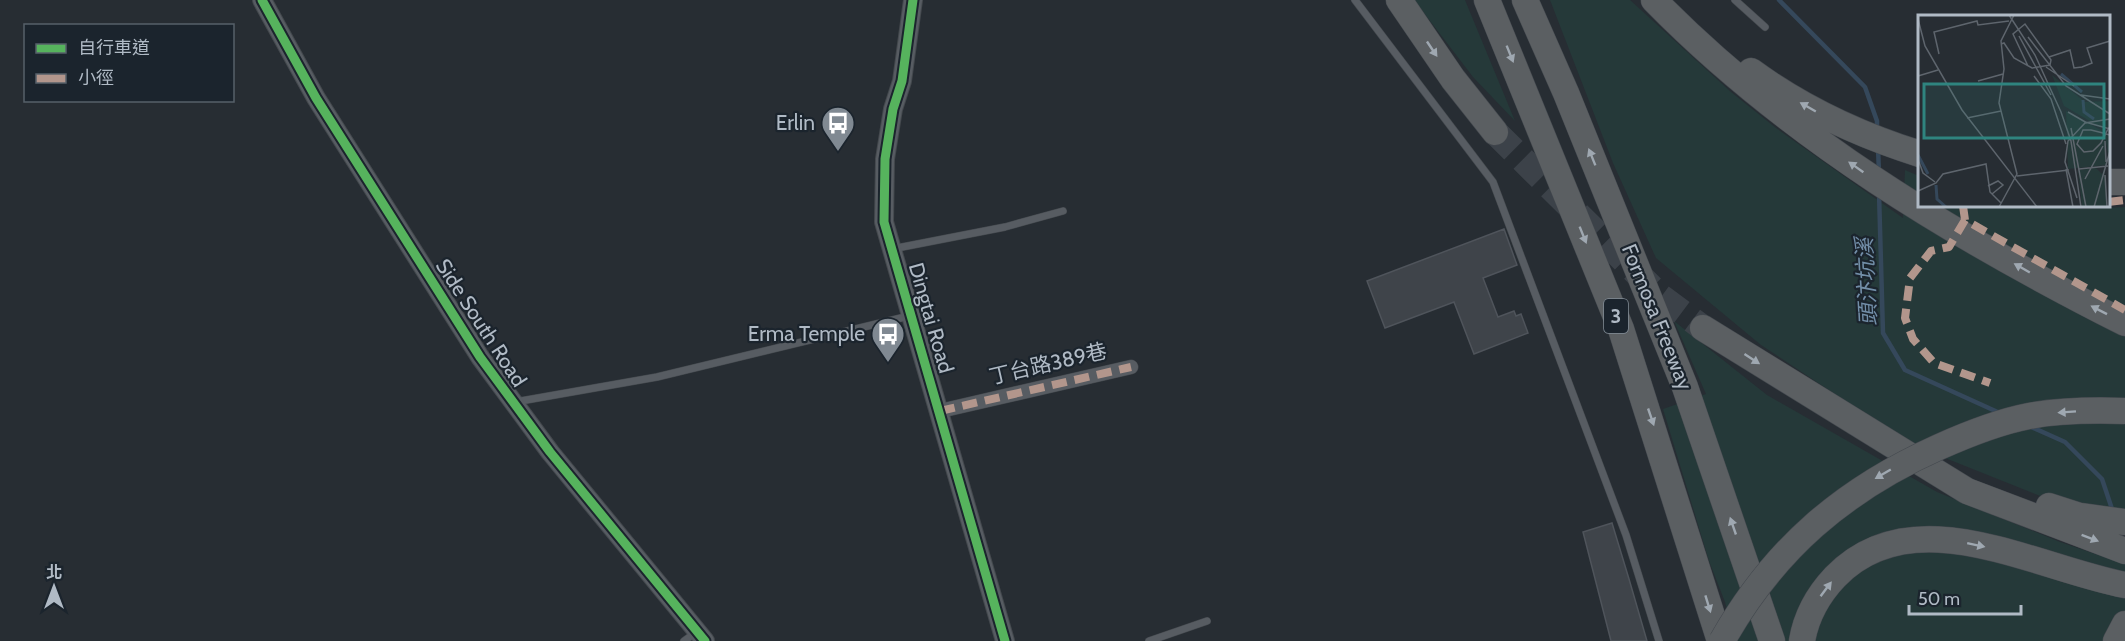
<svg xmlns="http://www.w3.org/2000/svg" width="2125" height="641" viewBox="0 0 2125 641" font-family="Cabin,'Noto Sans TC',sans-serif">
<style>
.green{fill:#253939}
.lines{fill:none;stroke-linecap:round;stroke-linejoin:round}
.stream{stroke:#35485b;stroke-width:4.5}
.building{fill:#3f444a;stroke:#4f545b;stroke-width:1.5}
.motorway-tunnel{stroke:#3c4249;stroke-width:26;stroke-dasharray:26 13;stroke-linecap:butt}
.service-casing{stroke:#44494e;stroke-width:8}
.minor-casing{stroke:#44494e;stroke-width:15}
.tertiary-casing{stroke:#44494e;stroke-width:20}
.motorway-casing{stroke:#44494f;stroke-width:27}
.service{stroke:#575c62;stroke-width:7}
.minor{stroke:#575c62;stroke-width:14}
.tertiary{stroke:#575c62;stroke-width:18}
.motorway{stroke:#5b5f62;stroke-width:26}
.motorway-bridge-casing{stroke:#44494f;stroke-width:27;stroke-linecap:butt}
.motorway-bridge{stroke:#5b5f62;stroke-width:26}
.quiet{stroke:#b2968c;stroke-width:8;stroke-dasharray:15 8;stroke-linecap:butt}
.cycleway-casing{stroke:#1b242d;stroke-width:13}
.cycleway{stroke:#56b35d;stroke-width:9}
.oneway{fill:#9fa8b1}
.labels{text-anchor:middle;stroke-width:4.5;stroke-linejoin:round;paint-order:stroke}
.shield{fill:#1b242d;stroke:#838d97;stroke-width:1.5}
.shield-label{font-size:20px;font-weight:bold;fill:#b0bac5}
.poi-label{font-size:21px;fill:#b0bac5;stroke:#1b242d;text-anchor:end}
.street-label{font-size:21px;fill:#b0bac5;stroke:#1b242d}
.water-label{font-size:22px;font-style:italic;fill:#728ea8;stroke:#1b242d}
.inset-river{fill:none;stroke:#35485b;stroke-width:3}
.inset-road{fill:none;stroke:#5e656d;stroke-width:1.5}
.view{fill:#2f847f;fill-opacity:0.15;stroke:#2f847f;stroke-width:3}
.inset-edge{fill:none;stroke:#b0bac5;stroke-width:3}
</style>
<rect width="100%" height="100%" fill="#272d33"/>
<!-- green -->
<path class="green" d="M1414,0H1465L1515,121L1473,77Z
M1550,0H1630L1731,92L1776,128L1903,218L1905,170L1919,176L1920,206H2057L2083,209L2125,207V514L2053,501L1910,444L1761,345L1656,258L1613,163Z
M1674,321L1767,395L1937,492L2060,542L2125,564V641H1735L1725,602L1709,561L1663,409L1706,394Z"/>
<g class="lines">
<!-- stream -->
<path class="stream" d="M1779,0L1865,87L1877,121V131
M1878,148L1879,173
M1879,193L1883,333L1905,370L2002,414
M2029,426L2065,442L2102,479L2113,512"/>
</g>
<!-- building -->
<path class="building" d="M1504,229L1517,265L1483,278L1498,317L1514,311L1516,316L1521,314L1528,333L1474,354L1454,302L1385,328L1367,281Z
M1612,523L1629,579L1647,641H1611L1583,532Z"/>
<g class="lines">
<!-- motorway-tunnel -->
<path class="motorway-tunnel" d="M1495,132L1661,297L1703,328"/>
<defs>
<path id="service" d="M1355,0L1493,182L1626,535L1659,641
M1735,0L1765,27
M892,249L1005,227L1063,211
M515,402L657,377L909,316
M684,641L695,633
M1149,641L1207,621"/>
<path id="minor" d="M940,411L1131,367"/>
<path id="tertiary" d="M262,0L316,98L480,357L550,452L705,641
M913,0L902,81L893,109L885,159L884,222L1005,641"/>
<path id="motorway" d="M1399,0L1453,79L1495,132
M1487,0L1621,329L1720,641
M1525,0L1566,93L1685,387L1772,641
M1654,0C1788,137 1955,237 2125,323
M1751,71C1803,109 1859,135 1920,154
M2108,182H2125
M1703,328L1967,491L2125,551
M2049,506L2080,516L2125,522
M1802,641C1806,617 1818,595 1835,577C1913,496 2035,568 2125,585
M2116,641L2125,624"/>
</defs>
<!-- service casing -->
<use href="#service" class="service-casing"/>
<!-- minor casing -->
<use href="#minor" class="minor-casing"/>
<!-- tertiary casing -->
<use href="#tertiary" class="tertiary-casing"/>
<!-- motorway casing -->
<use href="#motorway" class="motorway-casing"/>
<!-- service -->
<use href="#service" class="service"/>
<!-- minor -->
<use href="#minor" class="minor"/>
<!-- tertiary -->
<use href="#tertiary" class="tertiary"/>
<!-- motorway -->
<use href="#motorway" class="motorway"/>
<defs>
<path id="motorway-bridge" d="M1722,641C1774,549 1843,490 1939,447C1968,434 1998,422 2029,416C2061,410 2093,410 2125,411"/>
</defs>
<!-- motorway-bridge casing -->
<use href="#motorway-bridge" class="motorway-bridge-casing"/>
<!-- motorway-bridge -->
<use href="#motorway-bridge" class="motorway-bridge"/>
<!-- quiet -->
<path class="quiet" d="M2108,202L2125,200
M1963,206L1965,220L2125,310
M1965,220L1949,247L1931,251L1910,278L1905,318L1913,339L1934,363L1990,383
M940,411L1131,367"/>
<defs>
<path id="cycleway" d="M262,0L316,98L480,357L550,452L705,641
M913,0L902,81L893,109L885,159L884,222L1005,641"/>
</defs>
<!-- cycleway casing -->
<use href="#cycleway" class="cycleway-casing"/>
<!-- cycleway -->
<use href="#cycleway" class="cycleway"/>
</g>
<!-- one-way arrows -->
<defs><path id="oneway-solid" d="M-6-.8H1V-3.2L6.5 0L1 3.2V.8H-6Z" transform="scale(1.5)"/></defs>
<g class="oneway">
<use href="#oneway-solid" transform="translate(1432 49) rotate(56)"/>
<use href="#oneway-solid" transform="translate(1510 54) rotate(68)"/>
<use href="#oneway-solid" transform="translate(1808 107) rotate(-150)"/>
<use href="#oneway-solid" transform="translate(1592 157) rotate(-112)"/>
<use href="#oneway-solid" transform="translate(1856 167) rotate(-145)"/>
<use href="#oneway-solid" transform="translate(1583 235) rotate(68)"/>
<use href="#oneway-solid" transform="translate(2022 268) rotate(-150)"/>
<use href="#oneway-solid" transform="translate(2099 310) rotate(-153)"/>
<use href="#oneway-solid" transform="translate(1752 359) rotate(33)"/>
<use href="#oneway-solid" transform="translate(2067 412) rotate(176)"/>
<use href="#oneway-solid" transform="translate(1651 417) rotate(71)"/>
<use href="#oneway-solid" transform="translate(1883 474) rotate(150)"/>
<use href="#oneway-solid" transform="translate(1733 526) rotate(-109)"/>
<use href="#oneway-solid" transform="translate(2090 538) rotate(21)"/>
<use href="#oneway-solid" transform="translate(1976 545) rotate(12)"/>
<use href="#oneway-solid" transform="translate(1826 589) rotate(-53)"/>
<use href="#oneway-solid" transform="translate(1708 604) rotate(73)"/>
</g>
<!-- icons -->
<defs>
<symbol id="bus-pin" viewBox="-11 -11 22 30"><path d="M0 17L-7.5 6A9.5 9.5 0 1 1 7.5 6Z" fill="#808992" stroke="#1b242d"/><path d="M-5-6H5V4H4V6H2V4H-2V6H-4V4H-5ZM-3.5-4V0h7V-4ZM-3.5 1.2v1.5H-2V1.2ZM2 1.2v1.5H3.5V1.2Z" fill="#fff"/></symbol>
</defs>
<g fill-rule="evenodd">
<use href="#bus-pin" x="819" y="104" width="38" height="52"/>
<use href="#bus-pin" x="869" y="315" width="38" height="52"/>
</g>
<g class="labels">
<!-- shield labels -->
<rect class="shield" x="1604" y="299" width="24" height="34" rx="4.5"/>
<g class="shield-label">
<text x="1616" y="323">3</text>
</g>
<!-- poi labels -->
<g class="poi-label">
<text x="815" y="130">Erlin</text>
<text x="865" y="341">Erma Temple</text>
</g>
<!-- street labels -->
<g class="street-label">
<text transform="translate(1657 317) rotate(68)" y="7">Formosa Freeway</text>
<text transform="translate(931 318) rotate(74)" y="7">Dingtai Road</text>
<text transform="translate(481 323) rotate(57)" y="7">Side South Road</text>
<text transform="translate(1048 364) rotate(-13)" y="7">丁台路389巷</text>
</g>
<!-- water labels -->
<g class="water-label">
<text transform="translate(1866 282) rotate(-93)" y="8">頭汴坑溪</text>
</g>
</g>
<!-- overview -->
<g transform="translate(1918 15)">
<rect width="192" height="192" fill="#272d33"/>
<path d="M134,60L167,87L192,86V113L180,111L146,91ZM148,96L192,120V150L187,123L188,150L150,154ZM178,153L184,159L186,153L189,192H164L160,155Z" fill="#253939"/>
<path class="inset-river" d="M143,59L164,77M165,85L166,97L176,104M0,140L10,159M18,170L19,184L28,192"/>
<path class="inset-road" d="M91,0L117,40L143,97L153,126L163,192M0,4L7,31L44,95L119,192M101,21L133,80M110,22L148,71L192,99M83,29L86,28L96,43L114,53L132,50L133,45L107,9L95,19L110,51M21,39L16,17L59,6L60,10L91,6M131,42L152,35L156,53L164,52L174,48L169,33L192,26M128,52L156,71M0,61L20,55M116,61L133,84L148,129M60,66L85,59M163,80L192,84M150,97L169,108M49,103L83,96M167,107L192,114M192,112L190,114L183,128L175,136L166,137L159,129L165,115H173L185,118L187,119H188L192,120M153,113L168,192M187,126L188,147M0,144L5,158L17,167M148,154L155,192M161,154L190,151M187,160L189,192M99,161L151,155M167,164L185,131M70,171L80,166L85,170L74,179M0,176L18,168L25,159L68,149L72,177L83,188M159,183L147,147L150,126L167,108L192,104M81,192L99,159L81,88L86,54L83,26L96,0M176,192L192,136"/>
<path class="view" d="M6,69H186V123H6Z"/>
<rect width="192" height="192" class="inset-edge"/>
</g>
<!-- legend -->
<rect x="24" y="24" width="210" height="78" fill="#1b242d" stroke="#57606a" stroke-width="1.5"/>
<rect x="36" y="44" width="30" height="9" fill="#56b35d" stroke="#57606a" stroke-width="1.5"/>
<text x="78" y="54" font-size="18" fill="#b0bac5">自行車道</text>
<rect x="36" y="74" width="30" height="9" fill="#b2968c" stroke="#57606a" stroke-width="1.5"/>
<text x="78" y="84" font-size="18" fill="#b0bac5">小徑</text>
<!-- north arrow -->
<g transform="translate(54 587)" stroke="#1b242d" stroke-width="4.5" paint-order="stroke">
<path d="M0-4.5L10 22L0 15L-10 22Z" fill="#b0bac5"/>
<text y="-9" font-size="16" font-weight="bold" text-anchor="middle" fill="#b0bac5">北</text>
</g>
<!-- scale -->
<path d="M1909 605v9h112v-9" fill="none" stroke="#b0bac5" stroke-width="3"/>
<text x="1918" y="605" font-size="18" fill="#b0bac5" stroke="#1b242d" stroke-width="4.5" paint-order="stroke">50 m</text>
</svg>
